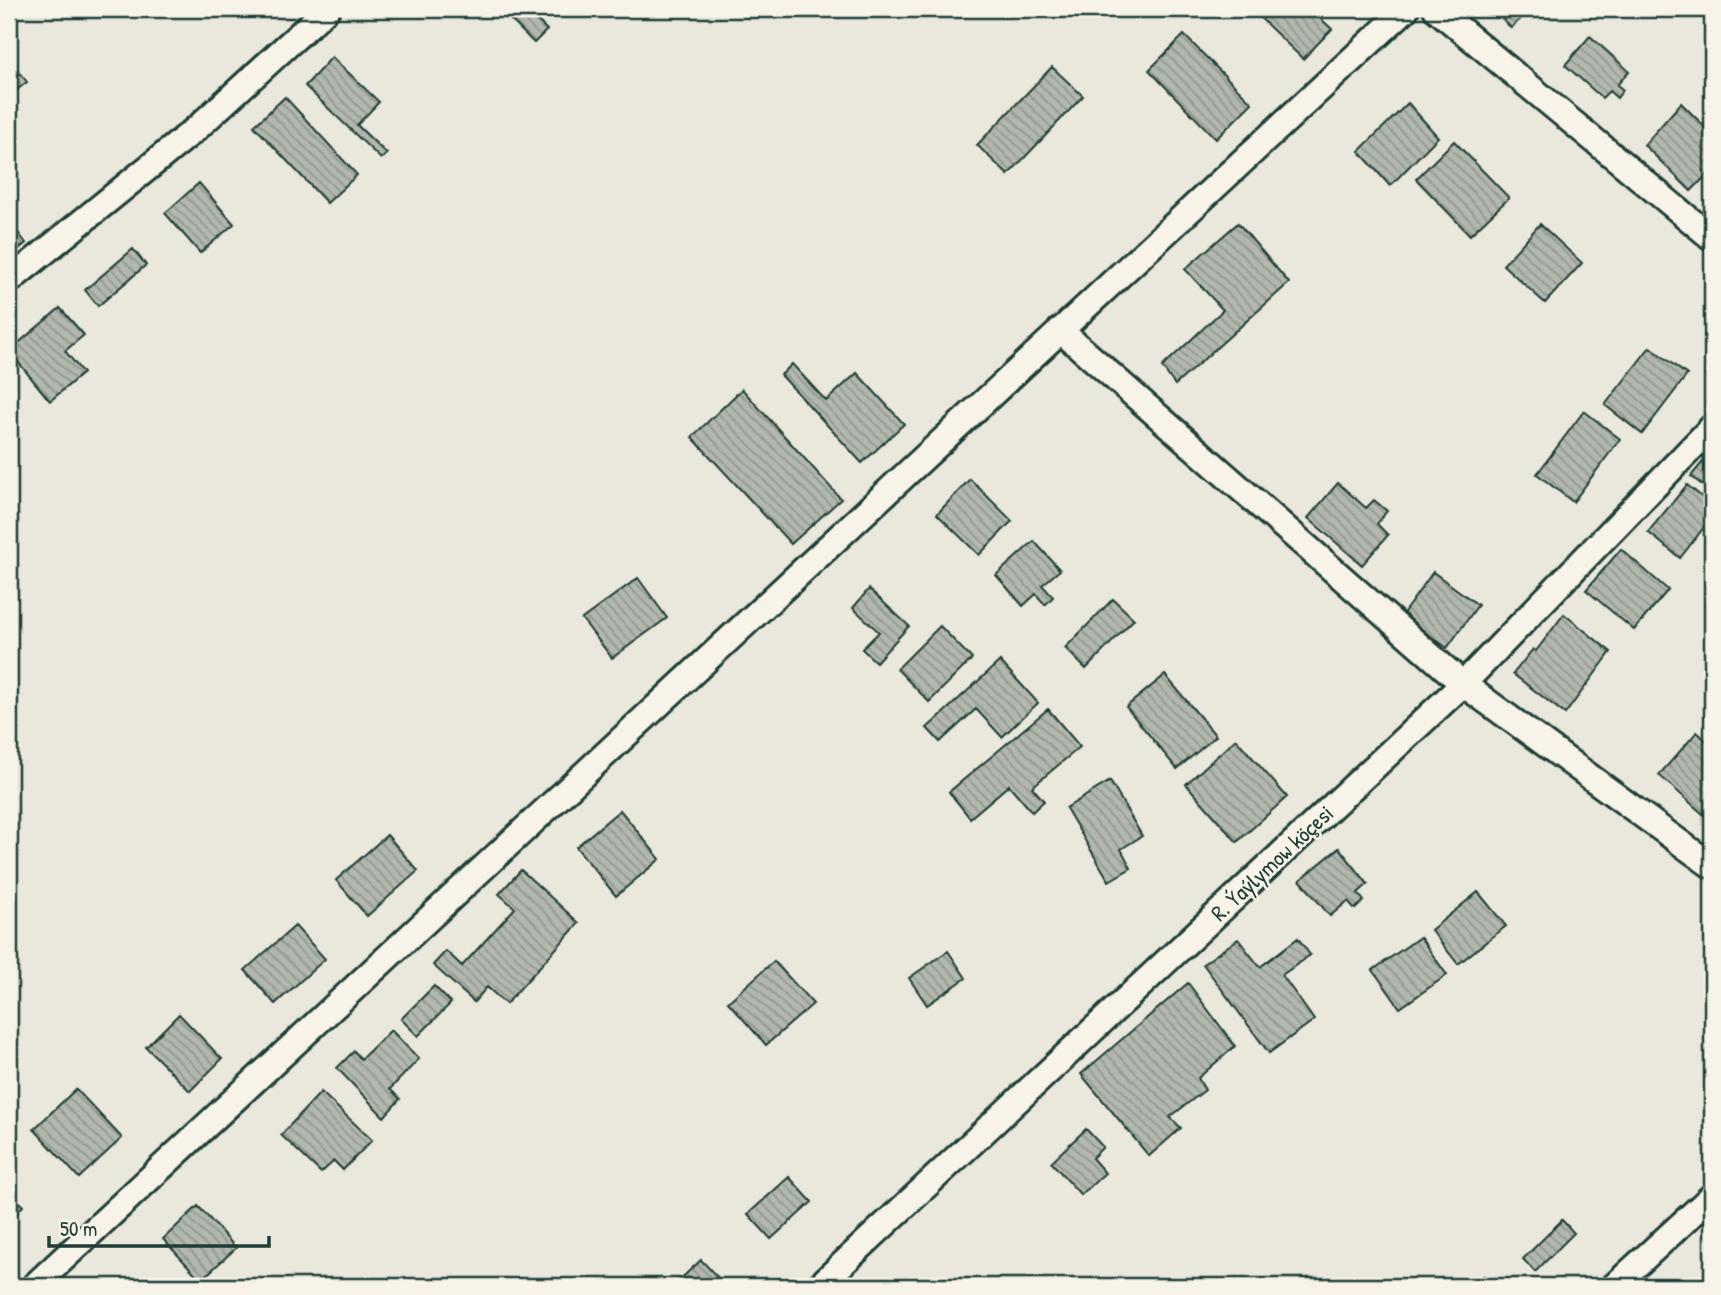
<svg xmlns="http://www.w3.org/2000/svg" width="1721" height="1295" viewBox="0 0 1721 1295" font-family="'Patrick Hand',sans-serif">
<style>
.building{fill:url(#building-back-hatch);stroke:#1f3d34;stroke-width:2}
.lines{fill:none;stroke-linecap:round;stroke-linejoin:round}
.minor-casing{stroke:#1f3d34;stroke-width:30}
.minor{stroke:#f7f3e8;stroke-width:24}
.labels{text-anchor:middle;stroke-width:5;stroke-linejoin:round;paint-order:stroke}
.street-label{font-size:23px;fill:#1f3d34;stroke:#f7f3e8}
</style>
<defs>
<pattern id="building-back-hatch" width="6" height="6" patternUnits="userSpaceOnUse" patternTransform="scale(1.75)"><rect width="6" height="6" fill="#b2b8ae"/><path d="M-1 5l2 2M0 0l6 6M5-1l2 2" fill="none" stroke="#90978e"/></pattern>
</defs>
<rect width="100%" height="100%" fill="#eae8dd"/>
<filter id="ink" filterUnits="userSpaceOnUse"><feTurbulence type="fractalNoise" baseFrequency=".0143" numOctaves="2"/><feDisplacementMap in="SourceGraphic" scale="14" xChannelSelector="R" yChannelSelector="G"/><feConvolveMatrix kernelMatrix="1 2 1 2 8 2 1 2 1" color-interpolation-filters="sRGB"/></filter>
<g filter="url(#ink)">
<!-- building -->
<path class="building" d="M500,9H526L547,30L534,43Z
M1251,9H1310L1332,29L1303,59Z
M1493,9H1531L1511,28Z
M1184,35L1252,103L1216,139L1149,70Z
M1590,36L1629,71L1617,85L1623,90L1617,98L1609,91L1602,98L1565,65Z
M332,57L379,102L357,125L387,154L381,159L305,86Z
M9,59L27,82L9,96Z
M1052,67L1083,96L1008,175L977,145Z
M285,97L357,175L327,203L254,126Z
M1408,103L1438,137L1390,186L1359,151Z
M1681,103L1712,134V170L1691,191L1644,145Z
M1454,141L1509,198L1470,235L1416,179Z
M199,183L234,224L200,253L165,213Z
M9,221L26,243L9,257Z
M1238,223L1289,283L1175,385L1162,367L1223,310L1185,269Z
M1540,224L1582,263L1545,303L1503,265Z
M133,249L146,265L98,306L85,290Z
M60,308L84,335L65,351L83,373L50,401L9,351Z
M1650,347L1687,375L1642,434L1605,405Z
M792,364L826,401L857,373L904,424L862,463L781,375Z
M742,389L841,499L791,544L692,437Z
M1584,411L1620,439L1573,502L1537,474Z
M1712,451V493L1691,476Z
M970,479L1012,521L979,555L937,514Z
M1338,483L1366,508L1374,500L1387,511L1377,524L1388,535L1362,565L1308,518Z
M1687,485L1712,505V517L1680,558L1648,532Z
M1034,541L1060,570L1042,585L1053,597L1045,605L1036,594L1023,606L996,575Z
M1621,549L1668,590L1634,630L1586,590Z
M1433,572L1478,605L1447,648L1402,615Z
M638,578L667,618L612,658L582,619Z
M869,589L909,626L876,662L862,649L879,632L853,608Z
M1113,599L1134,619L1086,669L1065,648Z
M1564,614L1611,652L1565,714L1513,674L1533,649L1536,651Z
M940,626L972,659L929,702L897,669Z
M1000,661L1038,703L1002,737L976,709L940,742L927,728Z
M1165,675L1216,736L1177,769L1126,707Z
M1048,709L1080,747L1032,787L1044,801L1032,812L1009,785L970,818L949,792Z
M1697,732L1712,746V822L1659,775Z
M1236,739L1287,797L1237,842L1186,784Z
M1110,781L1142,836L1121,849L1131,868L1109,881L1066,808Z
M620,810L660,859L616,896L576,847Z
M387,835L418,871L367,916L336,880Z
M1339,848L1368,884L1358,893L1364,901L1355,909L1348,901L1330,916L1300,880Z
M521,870L579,923L506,1004L487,987L474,1002L433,965L446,951L462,966L515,908L499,894Z
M1478,892L1506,926L1458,964L1431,930Z
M295,926L325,959L275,1004L245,970Z
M1420,937L1447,975L1400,1008L1373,970Z
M1298,938L1310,955L1282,975L1314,1020L1269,1053L1203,964L1238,939L1260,967Z
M948,951L966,978L927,1005L909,978Z
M774,961L813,1004L766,1045L728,1002Z
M1188,983L1235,1046L1198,1078L1205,1090L1170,1117L1181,1128L1149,1156L1081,1074Z
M434,986L451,1003L418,1036L401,1019Z
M179,1014L222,1059L190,1091L146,1047Z
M391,1030L419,1059L390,1089L400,1099L384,1117L337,1068L354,1051L361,1059Z
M76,1089L122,1138L79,1178L34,1129Z
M321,1092L372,1140L343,1170L334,1161L321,1173L281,1135Z
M1086,1129L1103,1147L1092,1158L1105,1173L1081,1195L1051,1162Z
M789,1177L812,1202L771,1239L748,1214Z
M9,1192L23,1206L9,1221Z
M198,1206L236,1248L201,1280L163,1239Z
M1562,1220L1574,1233L1535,1272L1523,1259Z
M701,1260L726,1286H673Z
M1484,1276L1492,1286H1473Z
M844,1278L852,1283L850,1286H839Z"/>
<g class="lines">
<defs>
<path id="minor" d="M1436,9L1712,238
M9,281L197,128L327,9
M1060,330L1463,684L1712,866
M34,1286L1406,9
M819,1286L1463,684L1712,427
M1614,1286L1712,1196"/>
</defs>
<!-- minor casing -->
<use href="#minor" class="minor-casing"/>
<!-- minor -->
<use href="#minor" class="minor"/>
</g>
</g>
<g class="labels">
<!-- street labels -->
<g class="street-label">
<text transform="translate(1272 863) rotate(-43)" y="8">R. Ýaýlymow köçesi</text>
</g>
</g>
<!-- margin -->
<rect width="1721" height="1295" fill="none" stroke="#f7f3e8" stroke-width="35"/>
<rect x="18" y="18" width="1686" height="1260" fill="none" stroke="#1f3d34" stroke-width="2.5" filter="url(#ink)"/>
<!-- scale -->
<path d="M49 1236v10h220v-10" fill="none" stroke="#1f3d34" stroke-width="3.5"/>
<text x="60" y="1236" font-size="21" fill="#1f3d34" stroke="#f7f3e8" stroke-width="5" paint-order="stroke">50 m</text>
</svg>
